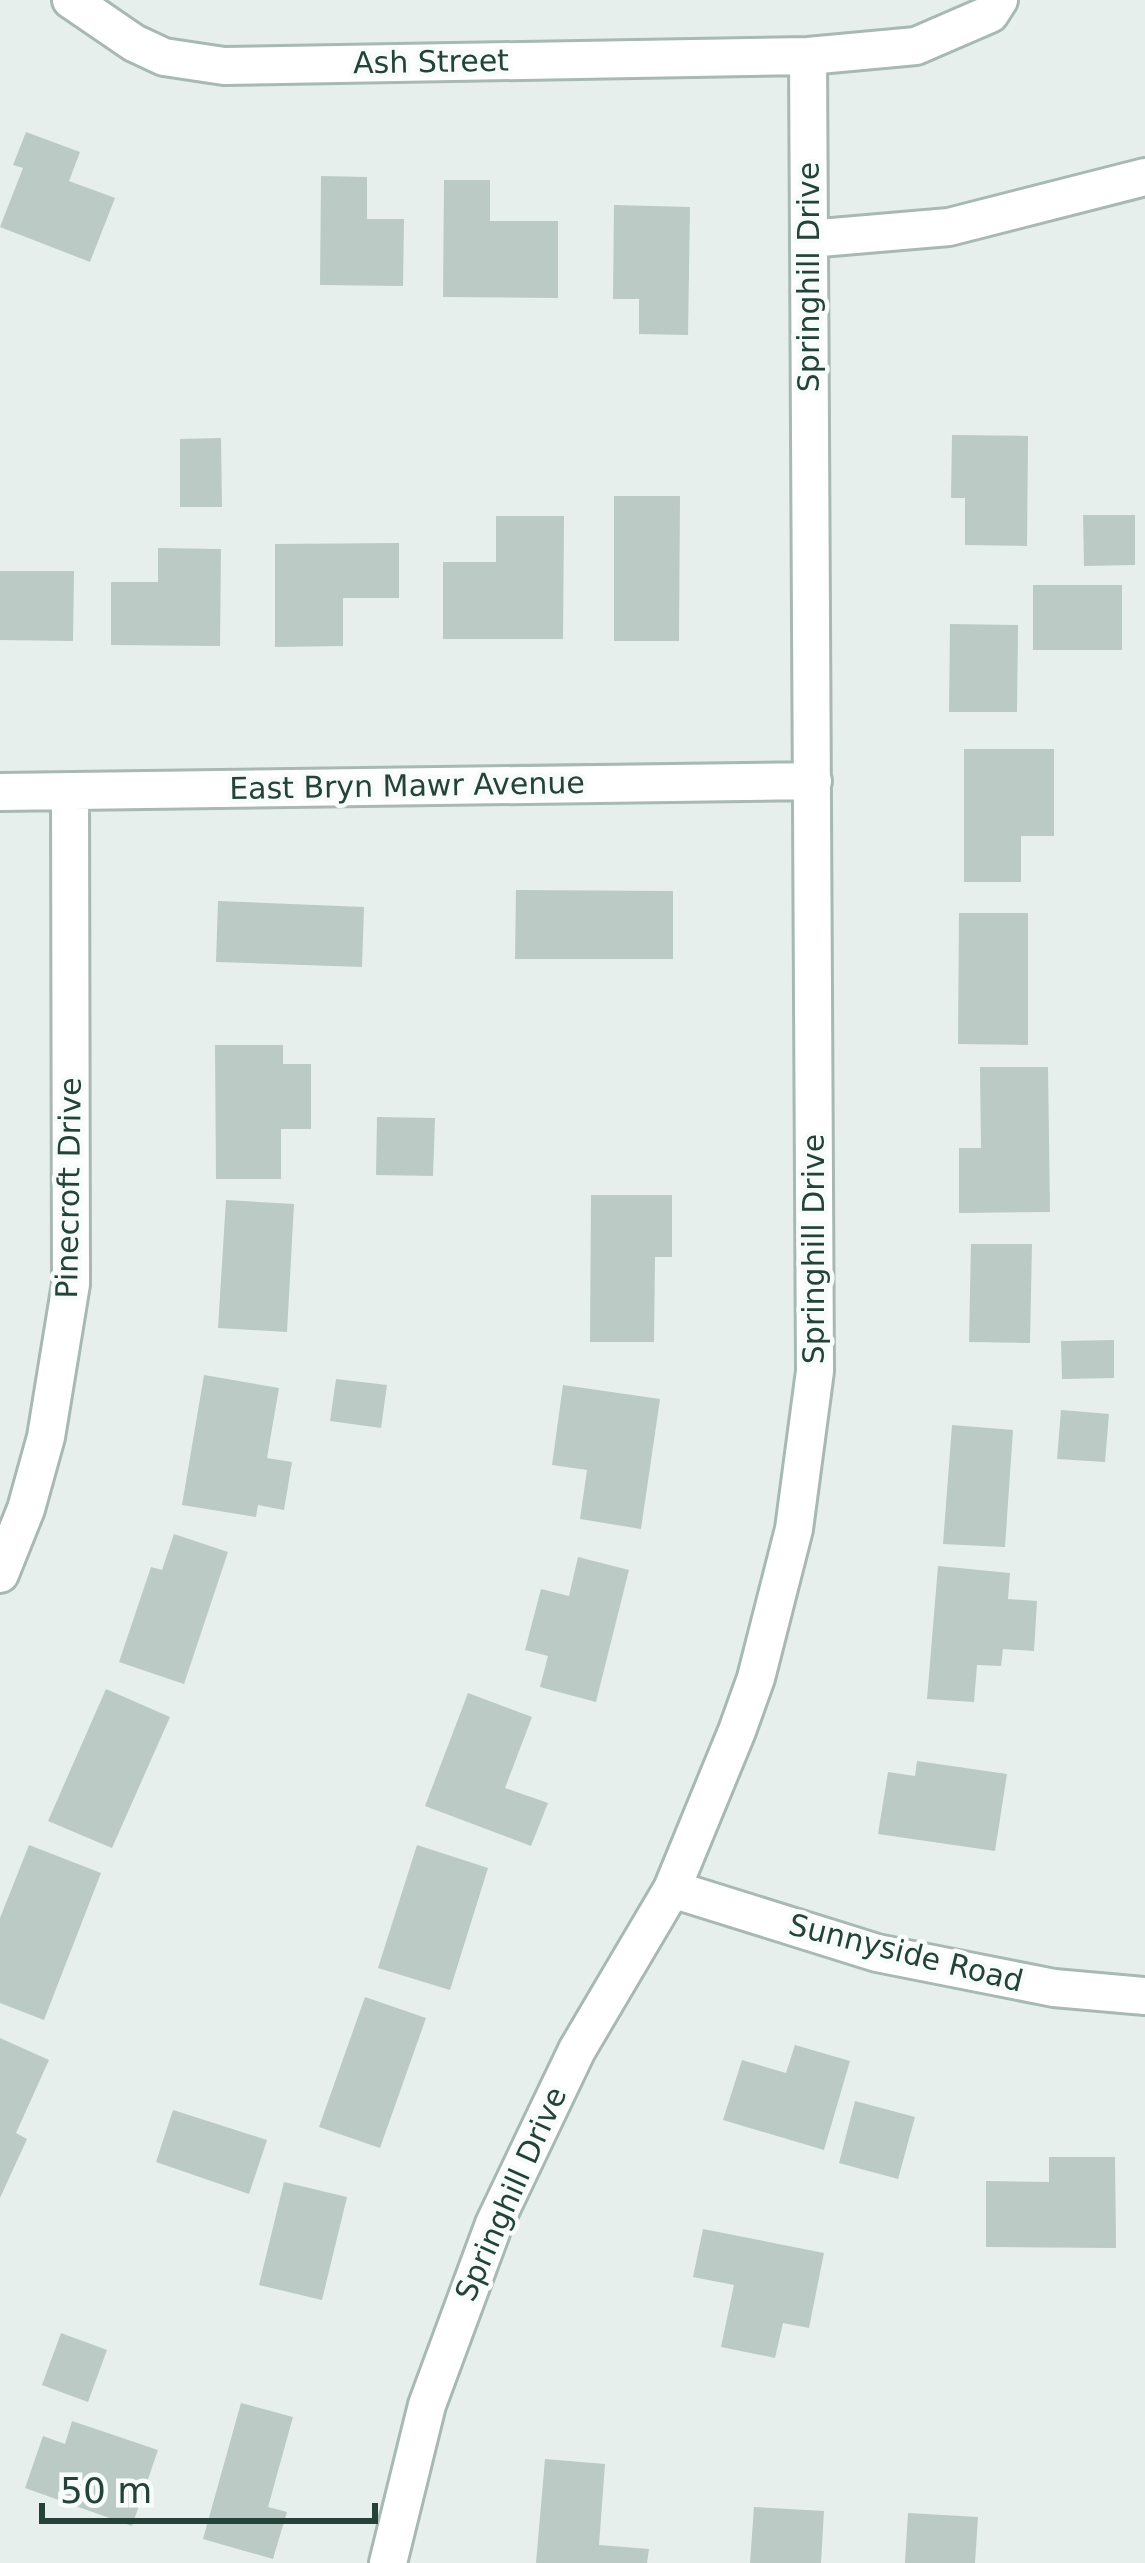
<svg xmlns="http://www.w3.org/2000/svg" width="1145" height="2563" viewBox="0 0 1145 2563" font-family="'DejaVu Sans',sans-serif">
<style>
.building{fill:#bbcac4}
.lines{fill:none;stroke-linecap:round;stroke-linejoin:round}
.minor-casing{stroke:#a8b8b2;stroke-width:42}
.minor{stroke:#fff;stroke-width:36}
.labels{text-anchor:middle;stroke-width:9;stroke-linejoin:round;paint-order:stroke}
.street-label{font-size:30px;fill:#24423a;stroke:#f7fbf9}
</style>
<rect width="100%" height="100%" fill="#e6efeb"/>
<!-- building -->
<path class="building" d="M26,132L80,152L69,181L115,198L90,262L0,227L23,168L13,165Z
M321,176L367,177V219H404L403,286L320,285Z
M444,180H490V221H558V298L443,297Z
M614,205L690,207L688,335L639,334V299H613Z
M952,435L1028,436L1027,546L965,545V498H951Z
M221,438L222,507H180V439Z
M614,496H680L679,641H614Z
M1083,515H1135V565L1084,566Z
M496,516H564L563,639H443V562H496Z
M399,543V598H343V646L275,647V544Z
M158,548L221,549L220,646L111,645V582H158Z
M0,571H74L73,641L0,640Z
M1033,585H1122V650H1033Z
M950,624L1018,625L1017,712H949Z
M964,749H1054V836H1021V882H964Z
M516,890L673,891V959H515Z
M218,901L364,907L362,967L216,962Z
M959,913H1028V1045L958,1044Z
M215,1045H283V1064H311V1129H281V1179H216Z
M980,1067H1048L1050,1212L959,1213V1148H981Z
M377,1117L435,1118L433,1176L376,1175Z
M591,1195H672V1257H655L654,1342H590Z
M226,1200L294,1204L287,1332L218,1328Z
M971,1244H1032L1030,1343L969,1342Z
M1114,1340V1378L1062,1379L1061,1341Z
M204,1375L279,1388L267,1458L292,1462L284,1510L258,1505L256,1517L182,1505Z
M336,1379L387,1385L381,1428L330,1421Z
M563,1385L660,1399L641,1529L580,1519L587,1470L552,1465Z
M1061,1410L1109,1414L1105,1462L1057,1459Z
M952,1425L1013,1430L1005,1547L943,1544Z
M174,1534L228,1552L184,1684L119,1662L151,1567L162,1570Z
M578,1557L629,1570L596,1702L540,1687L548,1656L525,1650L541,1589L569,1596Z
M938,1566L1010,1573L1008,1599L1037,1601L1034,1651L1003,1649L1001,1666L977,1665L974,1702L927,1699Z
M106,1689L170,1717L112,1848L48,1821Z
M468,1693L532,1717L505,1788L548,1803L531,1846L425,1806Z
M917,1761L1007,1774L995,1851L878,1834L888,1772L915,1776Z
M29,1845L101,1873L44,2020L0,2003V1918Z
M417,1845L488,1868L450,1990L378,1968Z
M365,1997L426,2018L380,2148L319,2127Z
M0,2038L49,2060L16,2133L27,2139L0,2198Z
M795,2045L850,2061L824,2150L723,2120L742,2060L786,2073Z
M855,2101L915,2117L898,2179L839,2163Z
M173,2110L267,2140L249,2194L156,2162Z
M1049,2157H1115L1116,2248L986,2247V2181L1049,2182Z
M284,2182L347,2197L322,2300L259,2285Z
M703,2229L824,2253L809,2328L783,2323L775,2358L721,2347L734,2285L693,2277Z
M61,2333L107,2350L88,2402L42,2385Z
M241,2403L293,2417L268,2507L287,2512L273,2559L203,2539Z
M72,2421L158,2450L132,2526L25,2488L43,2436L65,2444Z
M545,2459L605,2464L599,2545L649,2549L647,2563H536Z
M754,2507L824,2511L821,2563H750Z
M908,2513L978,2517L975,2563H905Z"/>
<g class="lines">
<defs>
<path id="minor" d="M71,0L134,43L164,57L224,66L808,56L916,46L990,14L999,0
M809,239L949,227L1145,177
M0,792L813,781
M0,1574L26,1509L46,1437L71,1284L70,791
M672,1889L877,1953L1054,1988L1145,1996
M388,2563L427,2405L494,2224L577,2050L672,1889L737,1731L756,1678L794,1529L815,1371L808,56"/>
</defs>
<!-- minor casing -->
<use href="#minor" class="minor-casing"/>
<!-- minor -->
<use href="#minor" class="minor"/>
</g>
<g class="labels">
<!-- street labels -->
<g class="street-label">
<text transform="translate(431 62) rotate(-1)" y="10">Ash Street</text>
<text transform="translate(809 277) rotate(-90)" y="10">Springhill Drive</text>
<text transform="translate(407 786) rotate(-1)" y="10">East Bryn Mawr Avenue</text>
<text transform="translate(69 1188) rotate(-89)" y="10">Pinecroft Drive</text>
<text transform="translate(814 1249) rotate(-90)" y="10">Springhill Drive</text>
<text transform="translate(906 1953) rotate(14)" y="10">Sunnyside Road</text>
<text transform="translate(511 2194) rotate(-66)" y="10">Springhill Drive</text>
</g>
</g>
<!-- scale -->
<path d="M42 2503v18h333v-18" fill="none" stroke="#24423a" stroke-width="6"/>
<text x="60" y="2503" font-size="36" fill="#24423a" stroke="#f7fbf9" stroke-width="9" paint-order="stroke">50 m</text>
</svg>
